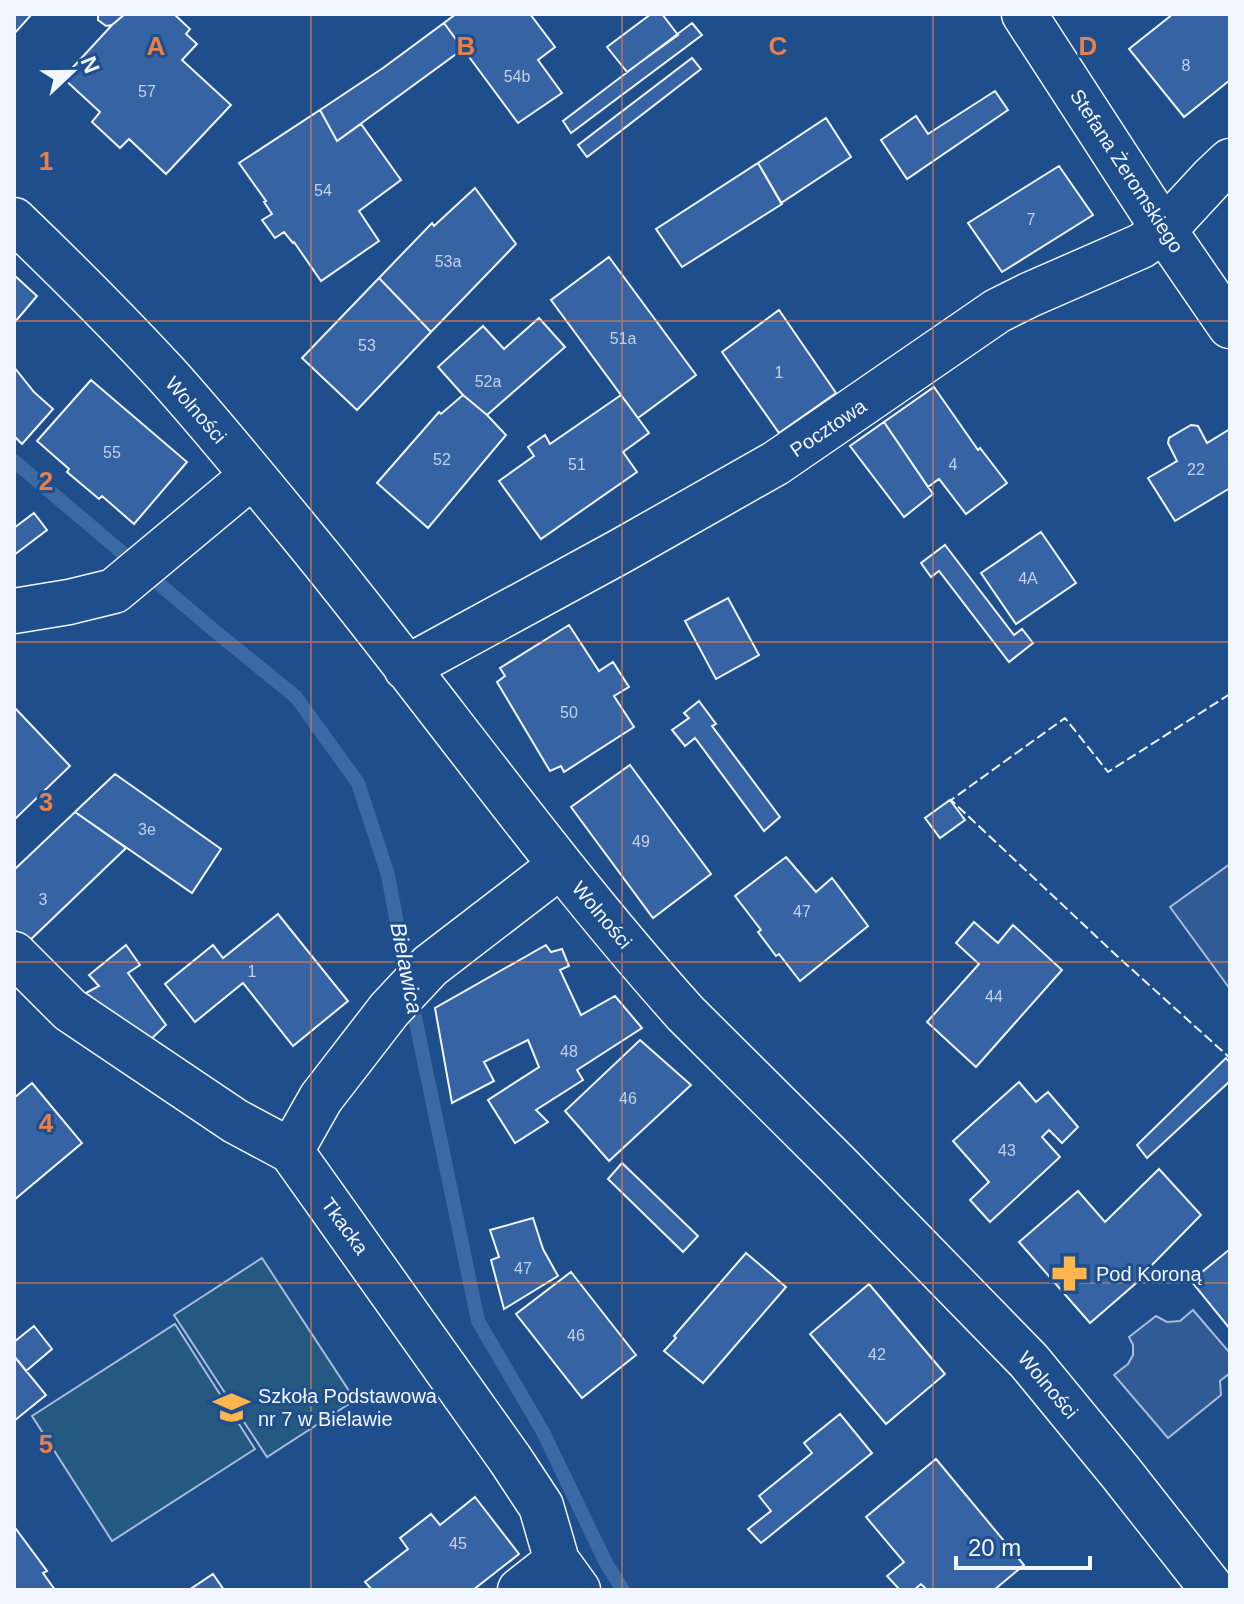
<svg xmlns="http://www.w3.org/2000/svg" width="1244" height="1604" viewBox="0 0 1244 1604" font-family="Helvetica,sans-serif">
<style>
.green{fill:#245a82;stroke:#a8bbd7;stroke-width:2}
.parking{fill:#305b95;stroke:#a8bbd7;stroke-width:2}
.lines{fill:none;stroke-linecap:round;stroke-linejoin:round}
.stream{stroke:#3b69a3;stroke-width:14}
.building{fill:#3563a3;stroke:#f2f6ff;stroke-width:2}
.minor-casing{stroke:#f2f6ff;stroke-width:47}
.minor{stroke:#1f4e8c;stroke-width:44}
.fence{stroke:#f2f6ff;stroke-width:2;stroke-dasharray:10 4;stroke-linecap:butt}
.grid{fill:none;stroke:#ea8049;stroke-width:2;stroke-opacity:0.55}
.labels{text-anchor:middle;stroke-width:6;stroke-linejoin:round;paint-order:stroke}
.number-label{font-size:16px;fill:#c3d1e8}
.street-label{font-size:20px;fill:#f2f6ff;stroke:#1f4e8c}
.poi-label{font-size:20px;fill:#f2f6ff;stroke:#1f4e8c;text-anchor:start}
.water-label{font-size:22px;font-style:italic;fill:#f2f6ff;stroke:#1f4e8c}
.grid-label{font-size:26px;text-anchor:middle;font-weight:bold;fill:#ea8049;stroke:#1f4e8c;stroke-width:6;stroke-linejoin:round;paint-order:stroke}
</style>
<rect width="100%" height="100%" fill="#1f4e8c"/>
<!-- green -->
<path class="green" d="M262,1258L355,1400L267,1457L174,1315Z
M175,1324L255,1449L112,1541L32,1416Z"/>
<!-- parking -->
<path class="parking" d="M1230,864V989L1170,907Z
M1193,1310L1230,1353V1373L1220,1381L1221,1395L1168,1438L1114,1375L1128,1364L1133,1355V1345L1129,1337L1156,1316L1167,1322L1180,1321Z"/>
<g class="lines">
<!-- stream -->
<path class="stream" d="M14,461L216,632L296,697L358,783L388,875L407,978
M411,998L478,1321L543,1432L606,1563L623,1590"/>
</g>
<!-- building -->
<path class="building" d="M14,14H32L14,34Z
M98,14H125L112,25L106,26L98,20Z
M125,14H174L190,29L186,34L197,44L182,60L231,105L166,174L129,139L120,148L92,122L100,112L63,78L112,25Z
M456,14H530L555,47L538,60L562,93L518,123L444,23Z
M651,14H662L678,35L627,72L607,47Z
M1173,14H1230V80L1184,117L1129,49Z
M444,23L463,49L337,141L320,110L383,68Z
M692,23L702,35L571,133L563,121Z
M692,58L701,69L587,157L578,145Z
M995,91L1008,110L907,179L881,140L916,116L928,134Z
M320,110L337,141L361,124L401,180L359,211L379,241L321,281L294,242L293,243L284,232L275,238L262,220L272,214L264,202L266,201L239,163Z
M826,118L851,157L781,203L758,163Z
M758,163L782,204L682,267L656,229Z
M1059,166L1093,215L1002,272L968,223Z
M475,188L516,244L431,332L379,278L432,223L434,226Z
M609,257L696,375L638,418L551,300Z
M14,275L37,296L15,322L14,321Z
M379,278L431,332L357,410L302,358Z
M779,310L836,393L779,433L722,352Z
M539,318L565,347L487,415L463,395L438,367L483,326L504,349Z
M14,367L34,392L53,409L22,444L14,436Z
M91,380L187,462L134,524L102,496L99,499L67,472L69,469L37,441Z
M934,387L978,450L980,448L1007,483L966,514L939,479L928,487L884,422Z
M463,395L487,415L506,435L428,528L377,483L439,412L441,414Z
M621,395L649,433L623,452L637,472L541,539L499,481L534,456L528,447L545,435L550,444Z
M884,422L933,494L904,517L850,446Z
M1191,425L1198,426L1207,443L1230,429V488L1175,521L1148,478L1177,461L1168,443L1169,438Z
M34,513L47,530L14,555V528Z
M1041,532L1076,583L1016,624L981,573Z
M945,545L1014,635L1022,629L1033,643L1009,662L939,571L931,577L921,563Z
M728,598L759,655L716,679L685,621Z
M569,625L599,671L613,662L629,687L614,696L634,727L564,772L561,766L550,771L497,682L505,676L500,668Z
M699,701L716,724L712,726L780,817L764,831L695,738L685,746L672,730L689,718L684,713Z
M14,707L70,766L14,820Z
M630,765L711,874L653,918L571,807Z
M115,774L221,849L192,893L75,812Z
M950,800L965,820L940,838L925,818Z
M75,812L126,848L27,943L14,929V870Z
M786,857L816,892L832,878L868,926L800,981L779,954L776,956L758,932L761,930L735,896Z
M278,914L348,1001L293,1046L243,983L195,1022L165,984L213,945L223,958Z
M974,922L998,943L1013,925L1062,970L976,1067L927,1022L979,964L956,943Z
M126,945L140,965L128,973L166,1025L148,1042L86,993L99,986L89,975Z
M546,945L551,952L562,949L569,966L560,970L581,1015L615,996L642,1028L577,1070L583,1080L536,1110L548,1122L515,1143L488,1100L539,1067L528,1040L484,1062L494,1081L452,1103L435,1008Z
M640,1040L691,1085L609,1161L565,1111Z
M1226,1058L1230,1063V1081L1147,1158L1137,1145Z
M1019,1082L1036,1102L1048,1092L1078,1127L1062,1143L1049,1130L1042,1137L1060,1157L990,1222L970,1200L989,1182L953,1141Z
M32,1083L82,1143L14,1200V1098Z
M622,1163L698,1236L683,1252L608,1179Z
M1159,1169L1201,1215L1147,1270L1149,1272L1090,1323L1019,1242L1078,1191L1105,1222Z
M533,1218L543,1249L558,1276L504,1309L491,1260L499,1257L490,1230Z
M1230,1249V1329L1191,1281Z
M746,1253L786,1287L703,1383L664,1351L676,1338L674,1336Z
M571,1272L636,1355L582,1398L516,1314Z
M869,1284L945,1374L886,1424L810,1334Z
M34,1326L52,1349L26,1371L14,1356V1342Z
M14,1356L46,1395L14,1421Z
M840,1414L872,1453L761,1543L748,1529L771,1511L759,1496L812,1453L804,1443Z
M936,1459L1024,1565L994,1590H927L921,1584L914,1590H900L887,1576L904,1562L866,1517Z
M475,1497L519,1554L473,1590H372L365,1582L408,1549L400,1538L431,1514L440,1525Z
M16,1529L47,1571L43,1573L55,1590H14V1530Z
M213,1574L224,1590H189Z"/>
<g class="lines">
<defs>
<path id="minor" d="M1024,14L1164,230L1230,326
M14,220C66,270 118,322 167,375C219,433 269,495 319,556C442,708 555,868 686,1014L837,1164L1029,1361L1121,1473L1213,1590
M14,611L69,602L114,591L252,476
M406,668L619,552L776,463L997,311L1029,295L1141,246L1164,230L1213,177L1230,161
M14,954L70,1010L235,1121L291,1151L510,1459L541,1506L557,1561L578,1590
M291,1151L321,1098L389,1010L430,966L560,866
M520,1590L557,1561"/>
</defs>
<!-- minor casing -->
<use href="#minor" class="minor-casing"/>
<!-- minor -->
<use href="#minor" class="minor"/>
<!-- fence -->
<path class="fence" d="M1230,694L1108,772L1065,718L951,800L1117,956L1230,1058"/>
</g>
<!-- grid -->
<path class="grid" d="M311,14V1590M622,14V1590M933,14V1590M14,321H1230M14,642H1230M14,962H1230M14,1283H1230"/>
<!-- icons -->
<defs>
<symbol id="pharmacy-bare" viewBox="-9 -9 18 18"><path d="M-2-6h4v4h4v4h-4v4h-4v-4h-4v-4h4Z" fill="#ffb74d" stroke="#1f4e8c" stroke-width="2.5" paint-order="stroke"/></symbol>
<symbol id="school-bare" viewBox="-9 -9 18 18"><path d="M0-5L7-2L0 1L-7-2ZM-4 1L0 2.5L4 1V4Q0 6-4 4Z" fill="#ffb74d" stroke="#1f4e8c" stroke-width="2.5" paint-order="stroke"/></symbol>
</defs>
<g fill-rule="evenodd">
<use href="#pharmacy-bare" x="1044" y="1248" width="51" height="51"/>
<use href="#school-bare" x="206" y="1382" width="51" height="51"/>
</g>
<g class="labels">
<!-- number labels -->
<g class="number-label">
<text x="1186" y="71">8</text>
<text x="517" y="82">54b</text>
<text x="147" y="97">57</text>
<text x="323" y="196">54</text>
<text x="1031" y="225">7</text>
<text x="448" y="267">53a</text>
<text x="623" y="344">51a</text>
<text x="367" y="351">53</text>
<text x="779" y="378">1</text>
<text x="488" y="387">52a</text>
<text x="112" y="458">55</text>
<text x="442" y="465">52</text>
<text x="577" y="470">51</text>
<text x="953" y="470">4</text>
<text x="1196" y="475">22</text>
<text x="1028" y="584">4A</text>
<text x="569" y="718">50</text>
<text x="147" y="835">3e</text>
<text x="641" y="847">49</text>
<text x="43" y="905">3</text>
<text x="802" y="917">47</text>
<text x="252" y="977">1</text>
<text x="994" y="1002">44</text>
<text x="569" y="1057">48</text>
<text x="628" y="1104">46</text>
<text x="1007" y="1156">43</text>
<text x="523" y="1274">47</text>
<text x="576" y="1341">46</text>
<text x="877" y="1360">42</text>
<text x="458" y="1549">45</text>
</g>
<!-- street labels -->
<g class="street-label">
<text transform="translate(1127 171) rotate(57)" y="7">Stefana Żeromskiego</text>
<text transform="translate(196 410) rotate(49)" y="7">Wolności</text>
<text transform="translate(828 428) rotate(-34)" y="7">Pocztowa</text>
<text transform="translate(602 915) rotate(50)" y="7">Wolności</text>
<text transform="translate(345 1226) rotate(54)" y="7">Tkacka</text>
<text transform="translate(1048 1385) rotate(50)" y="7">Wolności</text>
</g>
<!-- poi labels -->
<g class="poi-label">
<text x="1096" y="1281">Pod Koroną</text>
<text x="258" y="1403">Szkoła Podstawowa<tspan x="258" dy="23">nr 7 w Bielawie</tspan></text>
</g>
<!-- water labels -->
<g class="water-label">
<text transform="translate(407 968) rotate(79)" y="8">Bielawica</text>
</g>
</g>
<g class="grid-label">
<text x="156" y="55">A</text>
<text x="466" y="55">B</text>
<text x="778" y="55">C</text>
<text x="1088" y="55">D</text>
<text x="46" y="170">1</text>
<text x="46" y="490">2</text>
<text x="46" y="811">3</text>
<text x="46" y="1132">4</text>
<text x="46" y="1453">5</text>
</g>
<!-- border -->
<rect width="1244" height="1604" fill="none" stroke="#f2f6ff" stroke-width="32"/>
<!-- north arrow -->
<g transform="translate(72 72) rotate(68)" stroke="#1f4e8c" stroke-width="6" paint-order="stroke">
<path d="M0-6L14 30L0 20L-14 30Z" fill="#f2f6ff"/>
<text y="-12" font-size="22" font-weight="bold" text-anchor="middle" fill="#f2f6ff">N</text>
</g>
<!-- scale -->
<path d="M956 1556v12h134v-12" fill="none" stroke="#f2f6ff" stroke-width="4"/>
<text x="968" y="1556" font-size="24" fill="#f2f6ff" stroke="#1f4e8c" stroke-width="6" paint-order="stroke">20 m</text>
</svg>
